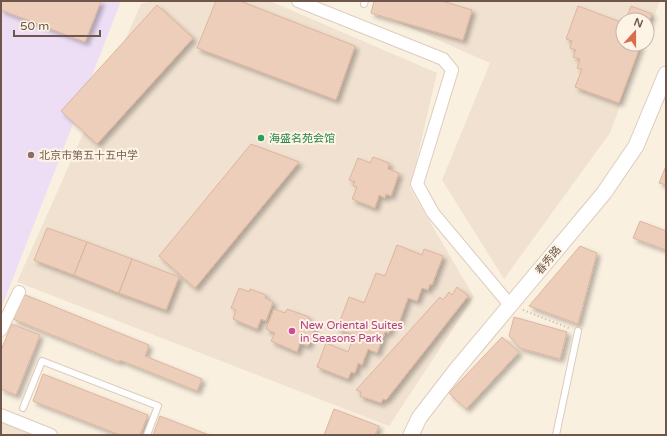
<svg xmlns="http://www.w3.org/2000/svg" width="667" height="436" viewBox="0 0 667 436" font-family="'Varela Round','Noto Sans SC',sans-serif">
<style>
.residential{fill:#f0e1d0}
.education{fill:#eddef5}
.building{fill:#edcebb;stroke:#deb59c;filter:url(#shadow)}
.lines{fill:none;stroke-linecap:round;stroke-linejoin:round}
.service-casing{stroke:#ddccbd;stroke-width:8}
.minor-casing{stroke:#ddccbd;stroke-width:14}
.tertiary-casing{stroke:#ddccbd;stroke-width:17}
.path{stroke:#d1b29e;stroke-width:2;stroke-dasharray:1 3;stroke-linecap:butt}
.service{stroke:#fff;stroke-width:6}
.minor{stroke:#fff;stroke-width:12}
.tertiary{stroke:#fff;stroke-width:15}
.leisure-dot{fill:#2e9e5b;stroke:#fdf4e6;stroke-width:1.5}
.education-dot{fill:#8d6e63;stroke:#fdf4e6;stroke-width:1.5}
.hotel-dot{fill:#d1479c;stroke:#fdf4e6;stroke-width:1.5}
.labels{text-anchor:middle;stroke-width:4;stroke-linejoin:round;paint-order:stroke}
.leisure-label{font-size:11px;fill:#27864d;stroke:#fdf4e6;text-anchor:start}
.education-label{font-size:11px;fill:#785e54;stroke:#fdf4e6;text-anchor:start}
.street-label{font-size:11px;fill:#6e574a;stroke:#fdf4e6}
.hotel-label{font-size:11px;fill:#b23c85;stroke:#fdf4e6;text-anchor:start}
</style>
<defs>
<filter id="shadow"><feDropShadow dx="3.5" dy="3.5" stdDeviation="2" flood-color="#0004"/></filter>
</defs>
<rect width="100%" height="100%" fill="#faf0e0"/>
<!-- residential -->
<path class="residential" d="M151,1H270L437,73L410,188L474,297L389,426L17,282L141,4Z
M381,1H660L647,35V20H623V44H643L610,133L504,279L442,180L490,63L377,13Z
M1,409L60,435H1Z"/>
<!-- education -->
<path class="education" d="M1,1H121L1,309Z"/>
<!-- building -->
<path class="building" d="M1,1H101L85,42L1,10Z
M216,1H240L355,46L336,100L197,48Z
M374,1H442L472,10L463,40L371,13Z
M157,5L193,38L97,144L61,111Z
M578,6L623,23V44H641L619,103L575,87L582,69L577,68L580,59L573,57L576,50L570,48L572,41L566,39Z
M631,6L652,14L647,27V20H626Z
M251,144L299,162L195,288L159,256Z
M373,157L389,163L388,169L399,173L391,196L386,194L385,198L379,195L375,208L352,199L357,187L353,186L355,182L349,180L358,158L370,163Z
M666,166V185L659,183Z
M640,221L666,231V250L633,238Z
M47,228L87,242L74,275L34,260Z
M87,242L132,259L119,293L74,275Z
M397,245L422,255L424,249L443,256L432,285L430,284L428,290L422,288L417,301L408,298L399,323L393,321L389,333L385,332L377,353L368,349L362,365L358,363L355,373L351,372L348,379L317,367L326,343L348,352L354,335L337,329L349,297L364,303L376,273L385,276Z
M580,246L597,253L578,324L529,306Z
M132,259L179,277L166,310L119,293Z
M457,287L468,296L386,400L383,399L381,403L360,396L361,392L356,390L440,297L443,300L449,292L452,295Z
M239,288L249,292L250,289L266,295L265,298L273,302L266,321L261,319L257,329L233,319L236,310L231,308Z
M23,294L149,345L145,356L202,379L197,391L120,360L119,362L13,319Z
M274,309L285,313L287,309L309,317L307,323L315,326L308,346L300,343L297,352L271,341L275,333L266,329Z
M514,317L567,332L560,359L520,348L509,336Z
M12,324L40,335L16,395L1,389V350Z
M502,337L519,352L466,409L449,393Z
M43,374L148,415L140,435H120L33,401Z
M334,409L379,426L375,435H324Z
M160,416L209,435H153Z"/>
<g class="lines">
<defs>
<path id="service" d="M364,4L365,1
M23,408L42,361L158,406L147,435
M556,435L578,331"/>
<path id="minor" d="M298,1L443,59L452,70L417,184L433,213L510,305
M1,330L19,292
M1,415L51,435"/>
<path id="tertiary" d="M411,435L419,418L456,370L604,193L636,146L666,74"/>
</defs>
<!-- service casing -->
<use href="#service" class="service-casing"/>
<!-- minor casing -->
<use href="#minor" class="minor-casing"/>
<!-- tertiary casing -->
<use href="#tertiary" class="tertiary-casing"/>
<!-- path -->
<path class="path" d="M523,310L571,329"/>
<!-- service -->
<use href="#service" class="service"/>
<!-- minor -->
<use href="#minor" class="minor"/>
<!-- tertiary -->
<use href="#tertiary" class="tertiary"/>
</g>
<!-- markers -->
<circle class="leisure-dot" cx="261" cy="138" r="4"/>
<circle class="education-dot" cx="31" cy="155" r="4"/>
<circle class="hotel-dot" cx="292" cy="331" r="4"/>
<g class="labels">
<!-- leisure labels -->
<g class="leisure-label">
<text x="269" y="142">海盛名苑会馆</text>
</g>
<!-- education labels -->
<g class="education-label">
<text x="39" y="159">北京市第五十五中学</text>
</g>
<!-- street labels -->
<g class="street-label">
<text transform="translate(548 260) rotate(-50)" y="4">春秀路</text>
</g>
<!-- hotel labels -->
<g class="hotel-label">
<text x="300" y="329">New Oriental Suites<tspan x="300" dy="13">in Seasons Park</tspan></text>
</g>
</g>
<!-- border -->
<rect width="667" height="436" fill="none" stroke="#6e574a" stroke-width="4"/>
<!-- north arrow -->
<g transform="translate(635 32) rotate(21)"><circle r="19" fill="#fdf4e6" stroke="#c4b5a8"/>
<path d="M0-3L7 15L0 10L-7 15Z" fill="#da6d4f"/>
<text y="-6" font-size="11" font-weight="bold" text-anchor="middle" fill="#6e574a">N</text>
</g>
<!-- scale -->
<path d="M14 30v6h86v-6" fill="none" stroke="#6e574a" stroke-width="2"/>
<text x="20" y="30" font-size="12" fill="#6e574a" stroke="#fdf4e6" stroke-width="3" paint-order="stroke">50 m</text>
</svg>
